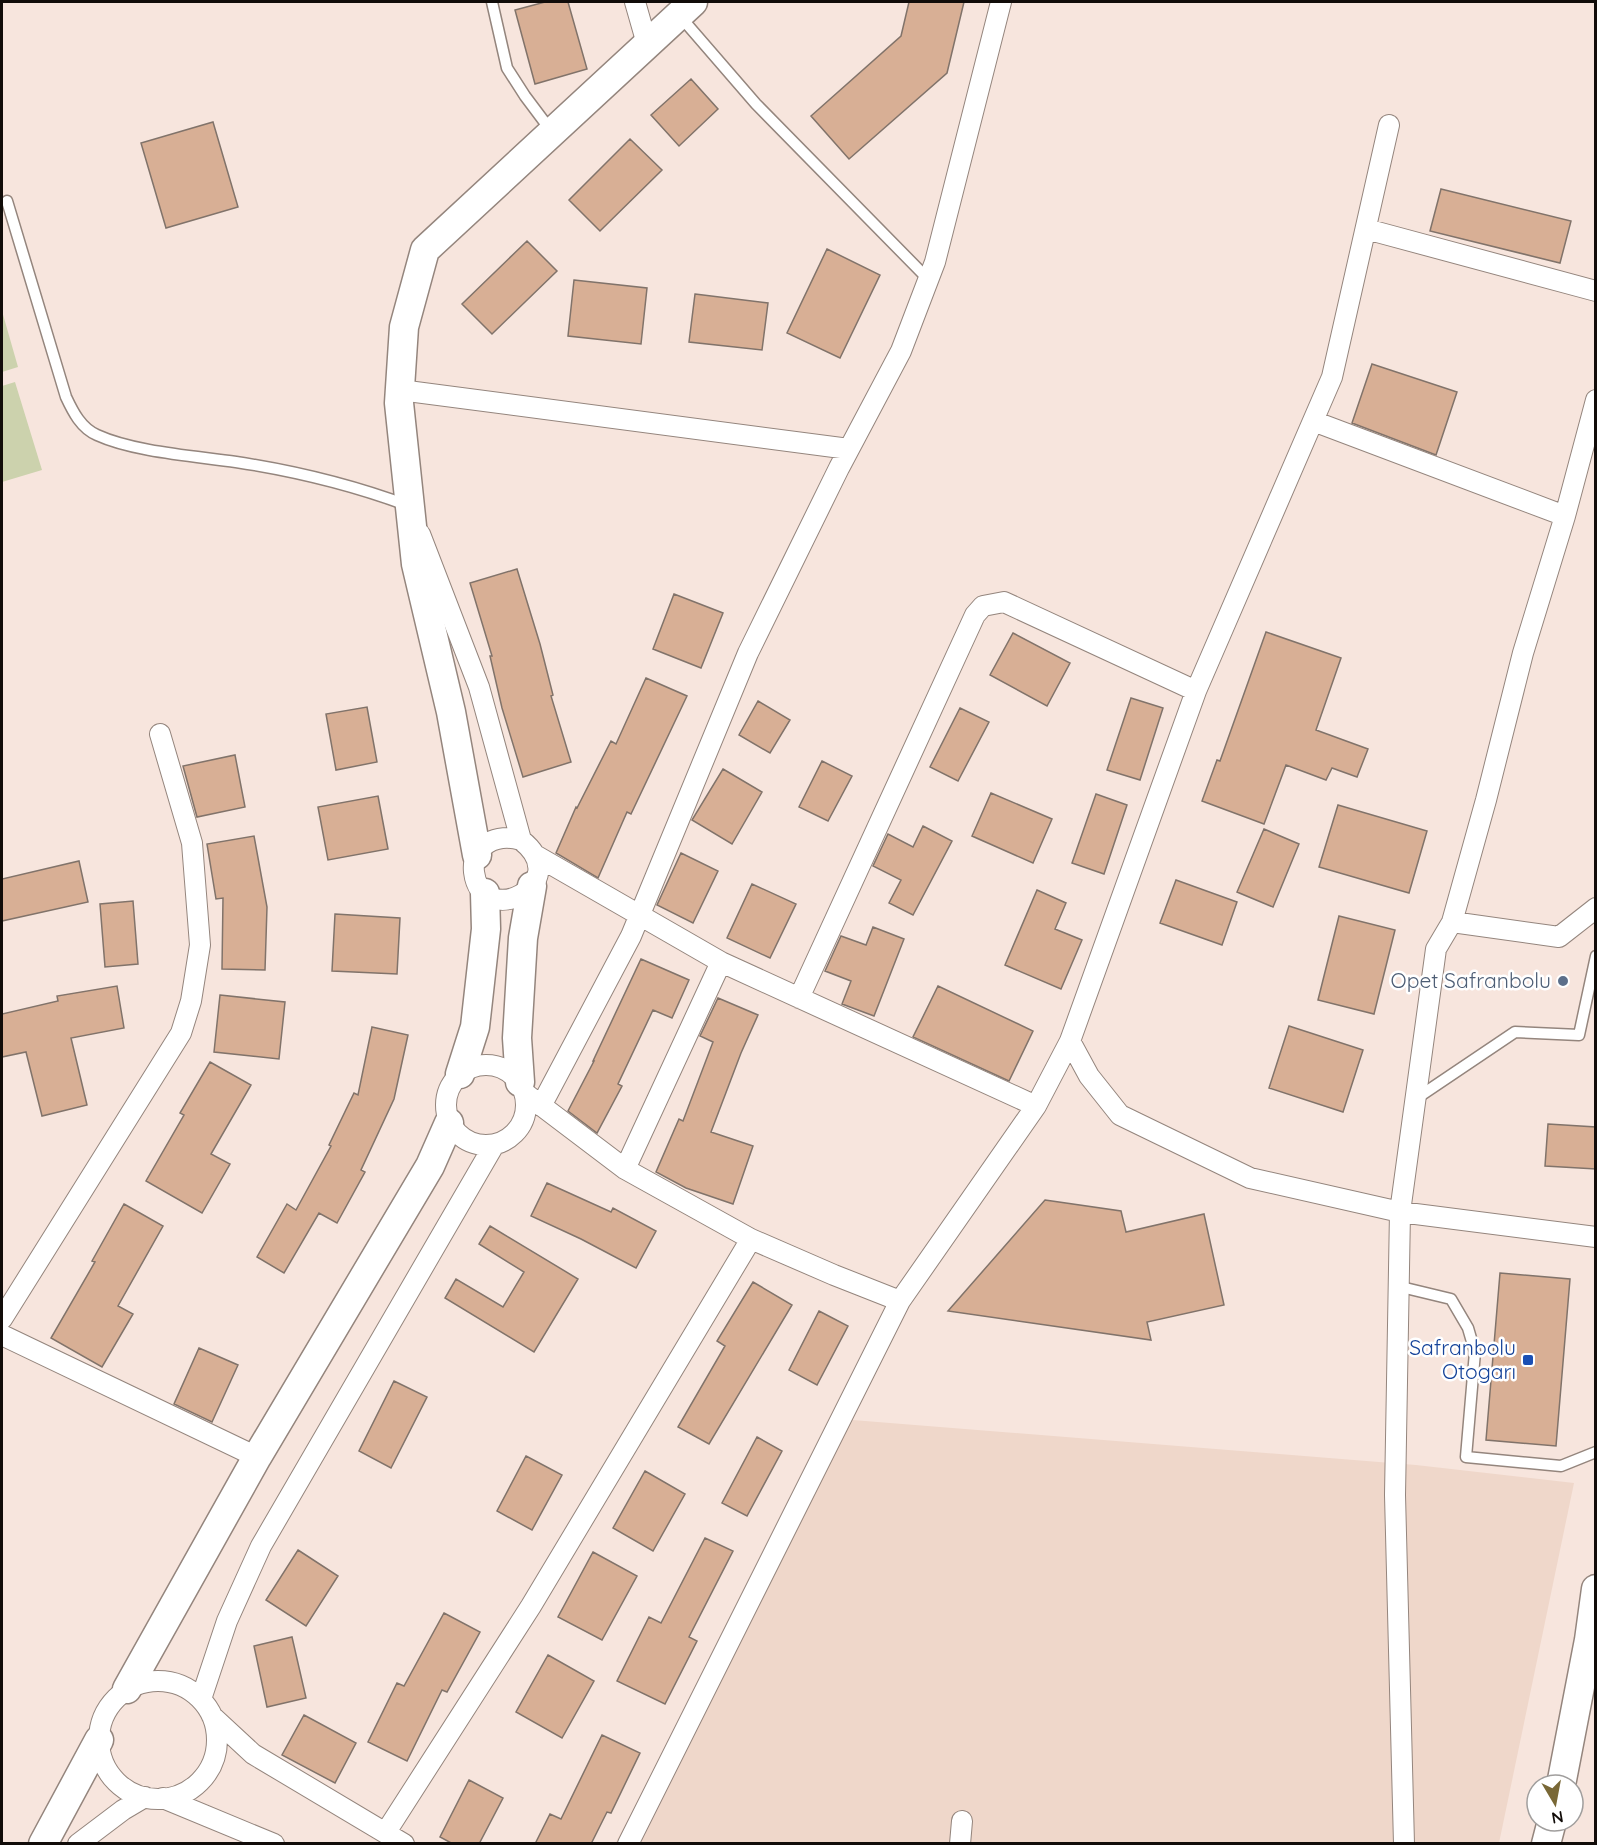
<svg xmlns="http://www.w3.org/2000/svg" width="1597" height="1845" viewBox="0 0 1597 1845" font-family="Quicksand,sans-serif">
<style>
.built{fill:#efd7ca}
.green{fill:#ccd2ad}
.building{fill:#d8af95;stroke:#81736a;stroke-width:1.5}
.lines{fill:none;stroke-linecap:round;stroke-linejoin:round}
.lane-casing{stroke:#94857d;stroke-width:13}
.street-casing{stroke:#94857d;stroke-width:22}
.secondary-casing{stroke:#94857d;stroke-width:31}
.lane{stroke:#fff;stroke-width:10}
.street{stroke:#fff;stroke-width:20}
.secondary{stroke:#fff;stroke-width:28}
.service-dot{fill:#5c6f8a;stroke:#fff;stroke-width:2}
.transit-dot{fill:#1a4fb4;stroke:#fff;stroke-width:2}
.labels{text-anchor:middle;stroke-width:5;stroke-linejoin:round;paint-order:stroke}
.service-label{font-size:21px;fill:#4e5e75;stroke:#fff;text-anchor:end}
.transit-label{font-size:21px;fill:#164399;stroke:#fff;text-anchor:end}
</style>
<rect width="100%" height="100%" fill="#f7e5dd"/>
<!-- built -->
<path class="built" d="M840,1419L1416,1465L1574,1483L1499,1843L615,1844Z"/>
<!-- green -->
<path class="green" d="M2,311L18,367L2,372Z
M15,382L42,470L2,482V386Z"/>
<!-- building -->
<path class="building" d="M545,2H568L587,69L535,84L515,10Z
M909,2H964L947,73L849,159L811,116L901,36Z
M691,79L718,109L679,146L651,115Z
M213,122L238,207L166,228L141,143Z
M630,139L662,170L600,231L569,200Z
M1441,189L1571,221L1560,263L1430,231Z
M527,241L557,271L492,334L462,304Z
M827,249L880,275L840,358L787,333Z
M574,280L647,288L641,344L568,336Z
M695,294L768,303L762,350L689,342Z
M1372,364L1457,392L1436,455L1352,423Z
M517,569L540,644L553,695L551,696L571,762L523,777L502,708L490,656H492L470,583Z
M674,594L723,613L701,668L653,649Z
M1266,632L1341,658L1316,730L1368,749L1357,777L1332,768L1326,780L1286,765L1264,824L1202,801L1217,760L1220,761Z
M1013,633L1070,663L1047,706L990,675Z
M646,678L687,696L631,814L627,812L598,878L556,853L576,807L577,808L611,741L616,744Z
M1131,698L1163,708L1140,780L1107,770Z
M758,701L790,720L770,753L739,735Z
M367,707L377,762L336,770L326,714Z
M960,708L989,722L958,781L930,767Z
M235,755L245,807L197,817L183,766Z
M822,761L852,776L828,821L799,807Z
M723,769L762,792L732,844L692,820Z
M991,793L1052,819L1033,863L972,836Z
M1096,794L1127,805L1104,874L1072,863Z
M378,796L388,849L328,860L318,807Z
M1338,805L1427,831L1409,893L1319,867Z
M923,826L952,841L913,915L889,903L901,880L873,866L888,834L913,847Z
M1264,829L1299,844L1273,907L1237,892Z
M254,836L267,907L265,970L222,969L223,898L216,899L207,844Z
M681,853L718,871L693,923L657,905Z
M79,861L88,902L2,921V879Z
M1176,880L1237,902L1222,945L1160,923Z
M752,884L796,904L770,958L727,938Z
M1037,890L1066,903L1055,929L1082,940L1061,989L1005,965Z
M133,901L138,964L105,967L100,904Z
M335,914L400,918L397,974L332,971Z
M1339,916L1395,930L1374,1014L1318,1000Z
M873,927L904,939L874,1016L842,1004L851,981L825,971L841,936L866,945Z
M641,959L689,980L672,1018L653,1010L618,1084L622,1086L597,1133L568,1111L594,1061H593Z
M117,986L124,1028L71,1038L87,1105L42,1116L26,1052L2,1057V1014L58,1001L57,996Z
M938,986L1033,1031L1009,1081L913,1037Z
M220,995L285,1002L279,1059L214,1052Z
M718,998L758,1015L741,1053L711,1132L753,1146L733,1204L686,1188L656,1172L679,1119L683,1121L713,1042L700,1036Z
M1289,1026L1363,1050L1343,1112L1269,1088Z
M372,1027L408,1035L394,1099L361,1170L365,1172L337,1223L319,1213L284,1273L257,1257L287,1204L296,1210L331,1146L329,1145L354,1093L358,1095Z
M210,1062L251,1085L211,1154L230,1164L202,1213L146,1181L184,1115L180,1113Z
M1548,1124L1596,1127V1169L1545,1166Z
M547,1183L611,1212L613,1208L656,1231L636,1268L581,1239L531,1216Z
M1045,1200L1121,1211L1126,1232L1204,1214L1224,1305L1147,1322L1151,1340L948,1311Z
M124,1204L163,1226L118,1306L133,1314L102,1367L51,1338L95,1262L92,1261Z
M490,1226L578,1279L534,1352L445,1298L456,1279L503,1307L524,1272L479,1244Z
M1500,1273L1570,1279L1556,1446L1486,1440Z
M753,1282L792,1305L709,1444L678,1427L725,1346L717,1341Z
M819,1311L848,1326L817,1385L789,1370Z
M199,1348L238,1365L212,1422L174,1404Z
M394,1381L427,1397L391,1468L359,1451Z
M757,1437L782,1451L747,1516L722,1503Z
M526,1456L562,1475L532,1530L497,1511Z
M645,1471L685,1494L653,1551L613,1528Z
M705,1538L733,1551L689,1637L697,1641L665,1704L617,1681L649,1617L661,1623Z
M298,1550L338,1576L306,1626L266,1600Z
M593,1552L637,1576L602,1640L558,1617Z
M444,1613L480,1632L447,1692L442,1690L407,1761L368,1742L397,1683L404,1686Z
M292,1637L306,1698L267,1707L254,1646Z
M548,1655L594,1681L562,1738L516,1712Z
M304,1715L356,1743L335,1783L282,1755Z
M602,1735L640,1753L611,1813L607,1812L591,1844H535L550,1814L561,1819Z
M469,1780L503,1798L479,1844H453L440,1837Z"/>
<g class="lines">
<defs>
<path id="lane" d="M492,2L507,68L525,96L552,132
M679,15L756,104L928,279
M7,201L66,397C73,412 81,428 97,435C134,452 195,456 236,462C295,471 353,485 409,506
M1417,1098L1515,1032L1579,1035L1596,956
M1397,1286L1451,1299L1468,1328L1475,1352L1466,1457L1561,1466L1596,1452"/>
<path id="street" d="M635,2L647,44
M1366,229L1596,291
M400,390L849,449
M1313,421L1565,516
M420,534L479,687L521,840C577,884 481,931 474,872C471,844 498,833 521,840
M1196,691L1332,377L1389,125
M535,855L721,962L1036,1106
M1452,922L1486,800L1523,653L1565,516L1596,400
M799,998L975,615L983,606L1004,602L1196,691L1070,1041L1089,1076L1120,1115L1250,1178L1400,1212L1596,1237
M446 1105a40 40 0 1 1 80 0a40 40 0 1 1-80 0Z
M526,1094L625,1169L751,1239L834,1275L900,1301
M541,1106L631,936L748,653L839,468L901,351L935,262L1001,2
M625,1169L721,962
M2,1319L181,1033L191,1001L200,945L192,843L160,734
M2,1335L257,1457
M99 1740a59 59 0 1 1 118 0a59 59 0 1 1-118 0Z
M201,1699L227,1621L261,1546L494,1145
M212,1716L253,1754L404,1844
M163,1798L274,1844
M386,1832L531,1606L751,1239
M78,1844L123,1810L145,1797
M628,1844L900,1301L1036,1106L1070,1041
M960,1844L962,1821
M1404,1844L1395,1495L1400,1212L1436,949L1452,922L1559,937L1596,908"/>
<path id="secondary" d="M477,855L451,712L416,564L399,403L404,327L425,250L693,2
M460,1074L475,1027L486,929L485,893
M520,1082L517,1038L523,938L532,886
M127,1689L257,1457L430,1166L449,1123
M1561,1785L1589,1640L1596,1589
M43,1844L99,1740
M1546,1844L1552,1821"/>
</defs>
<!-- lane casing -->
<use href="#lane" class="lane-casing"/>
<!-- street casing -->
<use href="#street" class="street-casing"/>
<!-- secondary casing -->
<use href="#secondary" class="secondary-casing"/>
<!-- lane -->
<use href="#lane" class="lane"/>
<!-- street -->
<use href="#street" class="street"/>
<!-- secondary -->
<use href="#secondary" class="secondary"/>
</g>
<!-- markers -->
<circle class="service-dot" cx="1563" cy="981" r="6"/>
<rect class="transit-dot" x="1522" y="1354" width="12" height="12" rx="3"/>
<g class="labels">
<!-- service labels -->
<g class="service-label">
<text x="1551" y="988">Opet Safranbolu</text>
</g>
<!-- transit labels -->
<g class="transit-label">
<text x="1516" y="1355">Safranbolu<tspan x="1516" dy="24">Otogarı</tspan></text>
</g>
</g>
<!-- border -->
<rect width="1597" height="1845" fill="none" stroke="#110c09" stroke-width="6"/>
<!-- north arrow -->
<g transform="translate(1555 1803) rotate(170)"><circle r="28" fill="#ffffff" stroke="#a09e9d" stroke-width="1.5"/>
<path d="M0-4.5L10 22L0 15L-10 22Z" fill="#796836"/>
<text y="-9" font-size="16" font-weight="bold" text-anchor="middle" fill="#110c09">N</text>
</g>
</svg>
